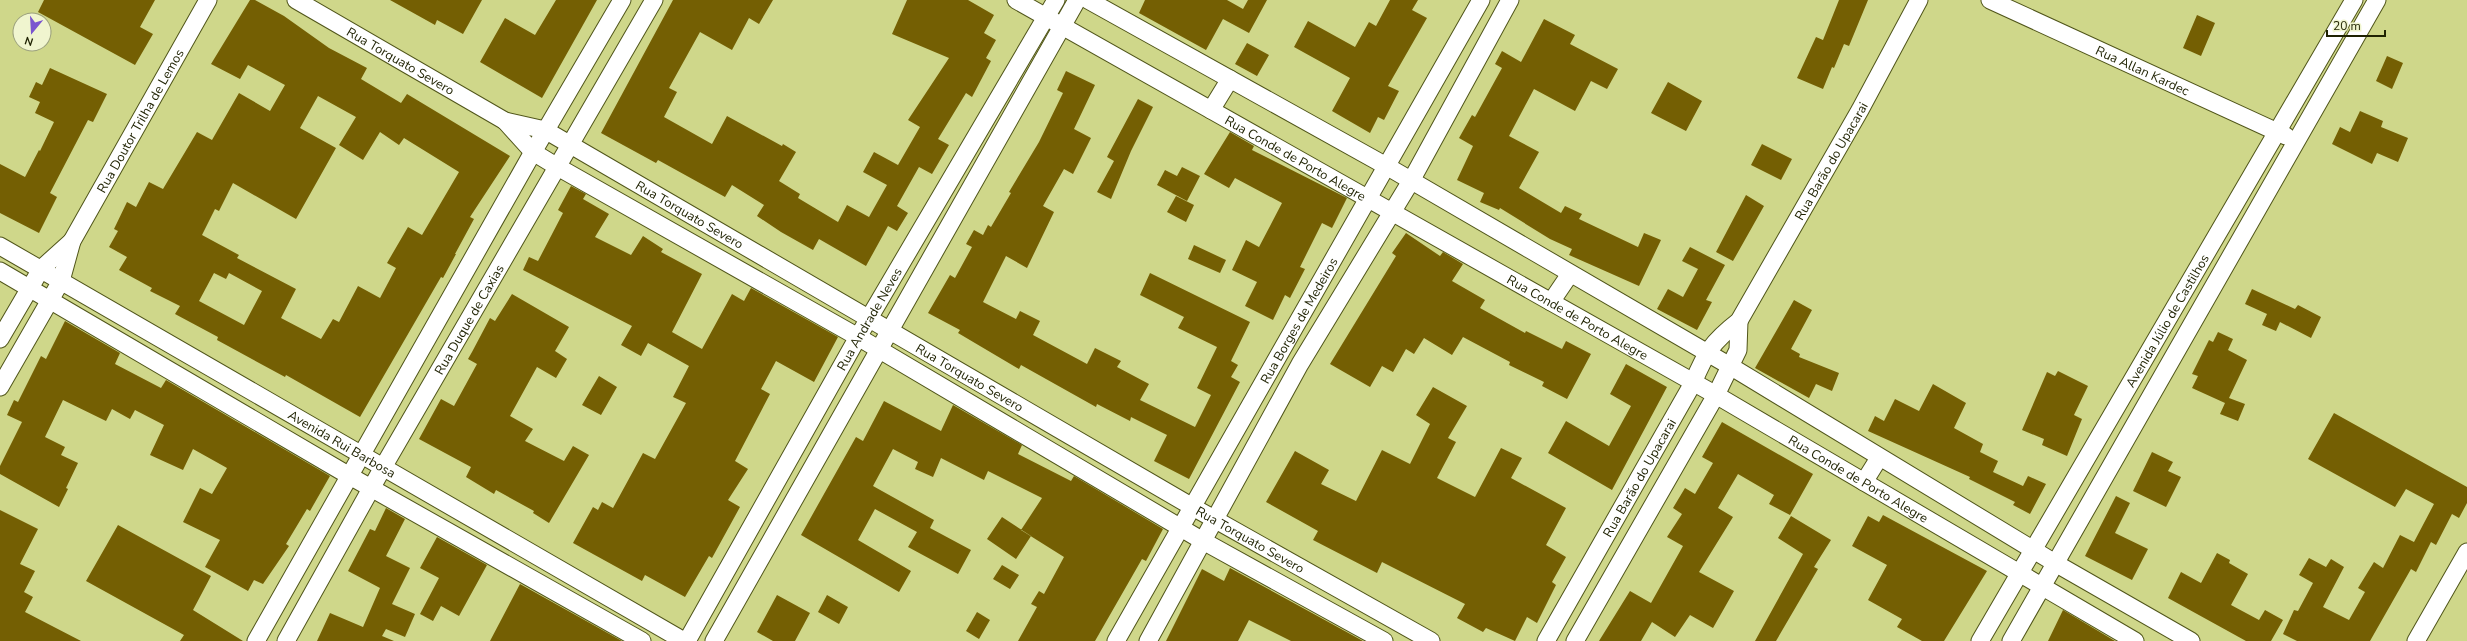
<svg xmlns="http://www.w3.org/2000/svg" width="2467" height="641" viewBox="0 0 2467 641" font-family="'Nunito Sans',sans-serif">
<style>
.building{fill:#745f03;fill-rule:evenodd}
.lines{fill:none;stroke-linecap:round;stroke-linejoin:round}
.minor-casing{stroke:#50551a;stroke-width:19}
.minor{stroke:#fff;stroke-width:17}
.labels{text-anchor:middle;stroke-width:4;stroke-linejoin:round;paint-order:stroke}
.street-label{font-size:13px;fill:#1f2202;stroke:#f0f5cf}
</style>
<rect width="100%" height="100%" fill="#cfd78a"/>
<!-- building -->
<path class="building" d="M44,0H155L140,27L153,34L135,65L38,12Z
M250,0H255L284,16L329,48L367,68L361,79L401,103L407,94L510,156L470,217L474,219L455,254H456L443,278L441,277L360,417L286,375L285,377L217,340L218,337L175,314L180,306L150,291L152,288L119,270L127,257L109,247L118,231L114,229L127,202L136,207L149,182L163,189L197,132L212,140L239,93L270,111L285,85L248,65L240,79L211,64ZM318,96L356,117L339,145L363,160L380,132L399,145L404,138L459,172L422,235L408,227L387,263L396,268L380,298L358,286L339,322L333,319L321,339L281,318L296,289L237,258L239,255L202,235L215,209L219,211L233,183L296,219L336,148L300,128ZM214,273L226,279L229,273L262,291L244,325L199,301Z
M390,0H482L463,34L437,20L435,25Z
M556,0H597L542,98L480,62L505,18L535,35Z
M673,0H773L759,24L749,18L732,50L700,32L669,88L677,92L664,117L712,144L727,116L782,146L783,144L796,152L779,181L800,194L798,198L838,222L847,205L869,217L887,185L863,172L874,152L898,165L920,127L908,120L949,58L892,34L907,0H968L994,15L984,33L996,40L986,58L991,61L972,97L966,93L938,139L949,145L932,174L919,167L897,206L908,213L897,231L888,226L866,266L819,239L813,250L781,232L757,216L764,205L732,185L725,197L658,160L656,163L601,133Z
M1145,0H1227L1243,9L1248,0H1267L1249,33L1223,19L1206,50L1139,13Z
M1390,0H1418L1412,10L1427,18L1388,86L1399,91L1384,120L1378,117L1370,133L1332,111L1350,78L1294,47L1308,21L1355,47L1369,22L1376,26Z
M1839,0H1868L1849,46L1844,44L1834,68L1832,67L1823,89L1797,78L1816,37L1823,40Z
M2197,15L2215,23L2201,56L2183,48Z
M1544,19L1575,35L1570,44L1618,69L1607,89L1591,81L1575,111L1534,89L1509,136L1539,152L1519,188L1561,213L1565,206L1582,214L1579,219L1638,247L1644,233L1661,240L1639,286L1569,255L1572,249L1550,239L1500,208L1499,210L1480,202L1484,193L1457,180L1473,146L1459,138L1472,115L1475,117L1502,68L1495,64L1502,51L1521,62Z
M1247,43L1269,55L1257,76L1235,64Z
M2387,56L2403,63L2392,89L2376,81Z
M50,68L107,94L93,122L88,120L50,193L57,197L39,233L0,213V164L25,177L39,150L40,151L54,122L35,113L40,102L29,97L36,82L42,85Z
M1066,71L1095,85L1074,129L1091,138L1073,174L1064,169L1043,206L1054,212L1027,268L1006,256L983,302L1016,319L1020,311L1040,321L1033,335L1087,364L1095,348L1121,361L1117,367L1149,384L1140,400L1195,427L1211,395L1197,388L1217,347L1178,328L1184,317L1140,295L1150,273L1250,322L1231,361L1238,365L1231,377L1240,382L1189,479L1154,461L1167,435L1131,417L1130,421L1097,404L1096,407L1021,365L1019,369L958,333L960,330L928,313L950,275L955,278L972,247L966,244L974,230L983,235L988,225L991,227L1011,193L1009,192L1039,142L1063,93L1057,90Z
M1668,82L1702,101L1686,131L1651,113Z
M1138,99L1153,107L1131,151L1111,199L1097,192L1114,161L1107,157Z
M2360,111L2383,121L2381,127L2408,138L2398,162L2377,153L2372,164L2332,144L2340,127L2350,132Z
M1230,132L1254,146L1252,150L1347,198L1332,228L1322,223L1300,267L1305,269L1290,298L1285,295L1273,320L1245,306L1257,282L1232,270L1246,240L1259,247L1282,203L1235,178L1229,188L1204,174Z
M1762,144L1792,159L1781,180L1751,165Z
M1182,167L1200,176L1187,201L1157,185L1165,170L1177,176Z
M571,186L586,194L583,199L609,214L595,237L631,255L643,236L663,249L661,252L702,274L672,332L702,349L732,294L744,301L751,288L838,337L814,382L776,361L761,389L770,394L735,461L748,469L728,500L740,507L712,558L709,556L685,597L645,575L642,581L573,543L593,507L598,510L602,502L613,508L643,453L655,459L686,403L673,397L689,366L648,343L641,356L621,345L632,326L523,270L529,257L538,261L563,213L558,210Z
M1746,195L1764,206L1733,261L1716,252Z
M1176,196L1194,205L1186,222L1167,212Z
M1406,233L1440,256L1443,252L1463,264L1452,281L1485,300L1480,308L1525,333L1526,331L1562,349L1566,341L1591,354L1567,399L1542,386L1544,382L1509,365L1510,362L1463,337L1452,355L1424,338L1414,354L1406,349L1393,372L1382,366L1370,387L1330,364L1396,256L1392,253Z
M1194,245L1226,260L1220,273L1188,259Z
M1690,247L1725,265L1706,300L1712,302L1697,330L1657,309L1668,289L1683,297L1698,269L1682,261Z
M2252,289L2295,309L2298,305L2321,317L2311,338L2280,322L2276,331L2262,325L2267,314L2245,304Z
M512,294L569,327L555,351L567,359L556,378L537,367L510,416L533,429L525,441L564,461L573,446L589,455L549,523L533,513L534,511L496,490L494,494L466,477L471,467L419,439L441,399L454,406L477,364L468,359L472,352L490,318L495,321Z
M1794,300L1812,310L1791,349L1800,354L1799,357L1839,373L1832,391L1816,384L1809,398L1755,368Z
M65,321L120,353L115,364L161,388L166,380L330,476L310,511L307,509L286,544L289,546L263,584L254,580L248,591L205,567L220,540L183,522L200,488L212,494L227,468L193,449L183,470L150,455L164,425L135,410L130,419L112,409L106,421L63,400L45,437L65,447L61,455L78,463L66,488L68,489L59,507L0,474V466L22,422L7,415L14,400L18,402L41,356L46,359Z
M2218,332L2233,339L2228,350L2247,360L2229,398L2245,404L2238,421L2220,414L2225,403L2192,388L2198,376L2192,374L2209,340L2213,342Z
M1626,364L1667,387L1612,490L1548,453L1566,421L1609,446L1631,406L1610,394Z
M2058,371L2088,386L2074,415L2082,419L2067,456L2042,445L2044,439L2022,430L2047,372L2055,376Z
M599,376L617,387L601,415L582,405Z
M1933,384L1966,403L1954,428L1983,444L1980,452L1998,461L1993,472L2023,486L2028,476L2046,484L2030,514L2013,505L2015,502L1969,479L1970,477L1868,431L1875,416L1884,421L1895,399L1919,411Z
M1433,387L1467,406L1448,438L1456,442L1437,478L1475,497L1501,448L1522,458L1511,478L1566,508L1546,545L1566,557L1552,582L1556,585L1537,623L1527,617L1515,641L1486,628L1483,632L1457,618L1465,604L1382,562L1377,573L1313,540L1318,531L1266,502L1295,451L1329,470L1321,484L1356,501L1382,450L1410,464L1430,424L1416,415Z
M884,401L941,431L953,405L1022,445L1018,454L1071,481L1074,476L1163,529L1146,561L1142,559L1095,641H1018L1037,607L1031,604L1039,591L1044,594L1064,557L1021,530L1042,498L988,471L984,480L941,458L933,477L915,469L918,462L893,449L873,486L934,520L930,528L971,550L958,574L908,547L917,532L875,509L858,540L911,571L899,592L801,535L856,437L863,441Z
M2334,413L2467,487V503L2459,518L2452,514L2436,545L2431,542L2416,572L2411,569L2370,641H2297L2283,634L2294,610L2298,611L2313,583L2299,575L2309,558L2326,567L2331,559L2344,567L2323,607L2349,620L2365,592L2358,588L2374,562L2383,568L2400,535L2414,542L2434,504L2406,489L2395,507L2308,459Z
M1722,422L1813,474L1790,515L1769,504L1774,495L1738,474L1718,508L1733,517L1699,572L1734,591L1713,628L1690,615L1675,637L1652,622L1641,641H1599L1630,591L1651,603L1683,546L1667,537L1682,514L1673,508L1685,488L1695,494L1713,463L1702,457Z
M2152,452L2173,462L2168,471L2181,477L2166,507L2133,491Z
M2116,496L2130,503L2115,533L2148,549L2132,580L2085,556Z
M386,508L405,519L386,556L410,568L392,604L415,614L405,637L386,629L382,636L394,641H317L330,613L363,627L380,588L348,571L370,529L375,531Z
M0,510L38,529L20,564L35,571L24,592L33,597L25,612L81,641H0Z
M1883,515L1987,571L1944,641H1922L1897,627L1902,619L1868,600L1887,565L1852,546L1868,516L1879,522Z
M1791,516L1831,540L1814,567L1818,569L1776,641H1755L1803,554L1778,538Z
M1002,517L1031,536L1016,559L987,539Z
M118,525L211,576L193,610L243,641H180L184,635L86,581Z
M437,537L487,565L459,616L441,606L433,621L420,614L439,578L420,568Z
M2217,553L2230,560L2229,563L2248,574L2231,605L2259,620L2265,610L2283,620L2271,641H2246L2168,598L2181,572L2201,583Z
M1002,565L1019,575L1010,589L993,579Z
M1230,568L1312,613L1363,641H1291L1249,620L1238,641H1166L1202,569L1224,581Z
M520,584L622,641H490Z
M777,595L810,613L795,641H773L757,632Z
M827,595L848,607L839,624L818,612Z
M2063,610L2115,641H2048Z
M977,612L990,620L979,639L966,631Z"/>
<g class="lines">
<defs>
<g id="minor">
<path id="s1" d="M296,0L505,121L545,130L1191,506L1431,641"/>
<path id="s2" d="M1016,0L1716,395L2135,641"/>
<path d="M1088,0L1388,167L1730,366L2055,563L2191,641"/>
<path id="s3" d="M1990,0L2286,136"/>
<path d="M1211,110L1230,79"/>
<path d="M505,121L533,152L556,166L858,337L1203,541L1384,641"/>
<path id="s4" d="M0,246L684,641"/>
<path d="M0,271L348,475L642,641"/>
<path d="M1551,302L1570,274"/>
<path d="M0,339L41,269L72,241"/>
<path id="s5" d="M0,387L61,281L72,241L208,0"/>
<path d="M1864,482L1879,458"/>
<path d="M256,641L533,152L622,0"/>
<path id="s6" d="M286,641L382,469L654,0"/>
<path id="s7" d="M687,641L858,337L1056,0"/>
<path d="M714,641L1077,0"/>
<path id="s8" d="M1116,641L1481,0"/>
<path d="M1148,641L1300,364L1411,181L1510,0"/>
<path id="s9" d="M1546,641L1693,383C1706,352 1712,342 1739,321L1860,110L1919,0"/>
<path d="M1575,641L1716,395L1738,350L1739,321"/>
<path id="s10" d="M1980,641L2354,0"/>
<path d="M2011,641L2377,0"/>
<path d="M2416,641L2467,552"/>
</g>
</defs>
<!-- minor casing -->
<use href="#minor" class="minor-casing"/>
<!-- minor -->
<use href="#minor" class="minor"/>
</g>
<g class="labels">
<!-- street labels -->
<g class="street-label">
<text dy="5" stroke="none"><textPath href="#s1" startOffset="121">Rua Torquato Severo</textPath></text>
<text dy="5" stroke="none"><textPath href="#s3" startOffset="168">Rua Allan Kardec</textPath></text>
<text dy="5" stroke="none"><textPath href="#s5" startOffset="302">Rua Doutor Trilha de Lemos</textPath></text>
<text dy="5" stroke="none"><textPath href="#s2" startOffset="321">Rua Conde de Porto Alegre</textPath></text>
<text dy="5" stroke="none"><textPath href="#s9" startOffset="560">Rua Barão do Upacarai</textPath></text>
<text dy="5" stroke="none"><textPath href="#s1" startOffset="450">Rua Torquato Severo</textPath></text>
<text dy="5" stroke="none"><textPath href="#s2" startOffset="645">Rua Conde de Porto Alegre</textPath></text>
<text dy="5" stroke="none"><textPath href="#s7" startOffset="370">Rua Andrade Neves</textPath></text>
<text dy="5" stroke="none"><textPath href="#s6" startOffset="370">Rua Duque de Caxias</textPath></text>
<text dy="5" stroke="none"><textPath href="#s8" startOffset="369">Rua Borges de Medeiros</textPath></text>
<text dy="5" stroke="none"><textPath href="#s10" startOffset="371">Avenida Júlio de Castilhos</textPath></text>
<text dy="5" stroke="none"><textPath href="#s1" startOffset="774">Rua Torquato Severo</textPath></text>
<text dy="5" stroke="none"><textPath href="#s4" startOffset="395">Avenida Rui Barbosa</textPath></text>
<text dy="5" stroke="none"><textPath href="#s9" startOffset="188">Rua Barão do Upacarai</textPath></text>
<text dy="5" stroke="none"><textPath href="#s2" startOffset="969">Rua Conde de Porto Alegre</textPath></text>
<text dy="5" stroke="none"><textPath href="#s1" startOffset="1098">Rua Torquato Severo</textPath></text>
</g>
</g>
<!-- north arrow -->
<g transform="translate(32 32) rotate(198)"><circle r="19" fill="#f0f5cf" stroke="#9ca17d"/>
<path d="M0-3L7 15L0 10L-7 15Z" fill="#7a55cf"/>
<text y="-6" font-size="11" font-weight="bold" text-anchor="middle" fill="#1f2202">N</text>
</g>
<!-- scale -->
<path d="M2327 30v6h58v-6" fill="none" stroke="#1f2202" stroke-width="2"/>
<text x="2333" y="30" font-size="12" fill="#1f2202" stroke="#f0f5cf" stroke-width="3" paint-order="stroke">20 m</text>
</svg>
